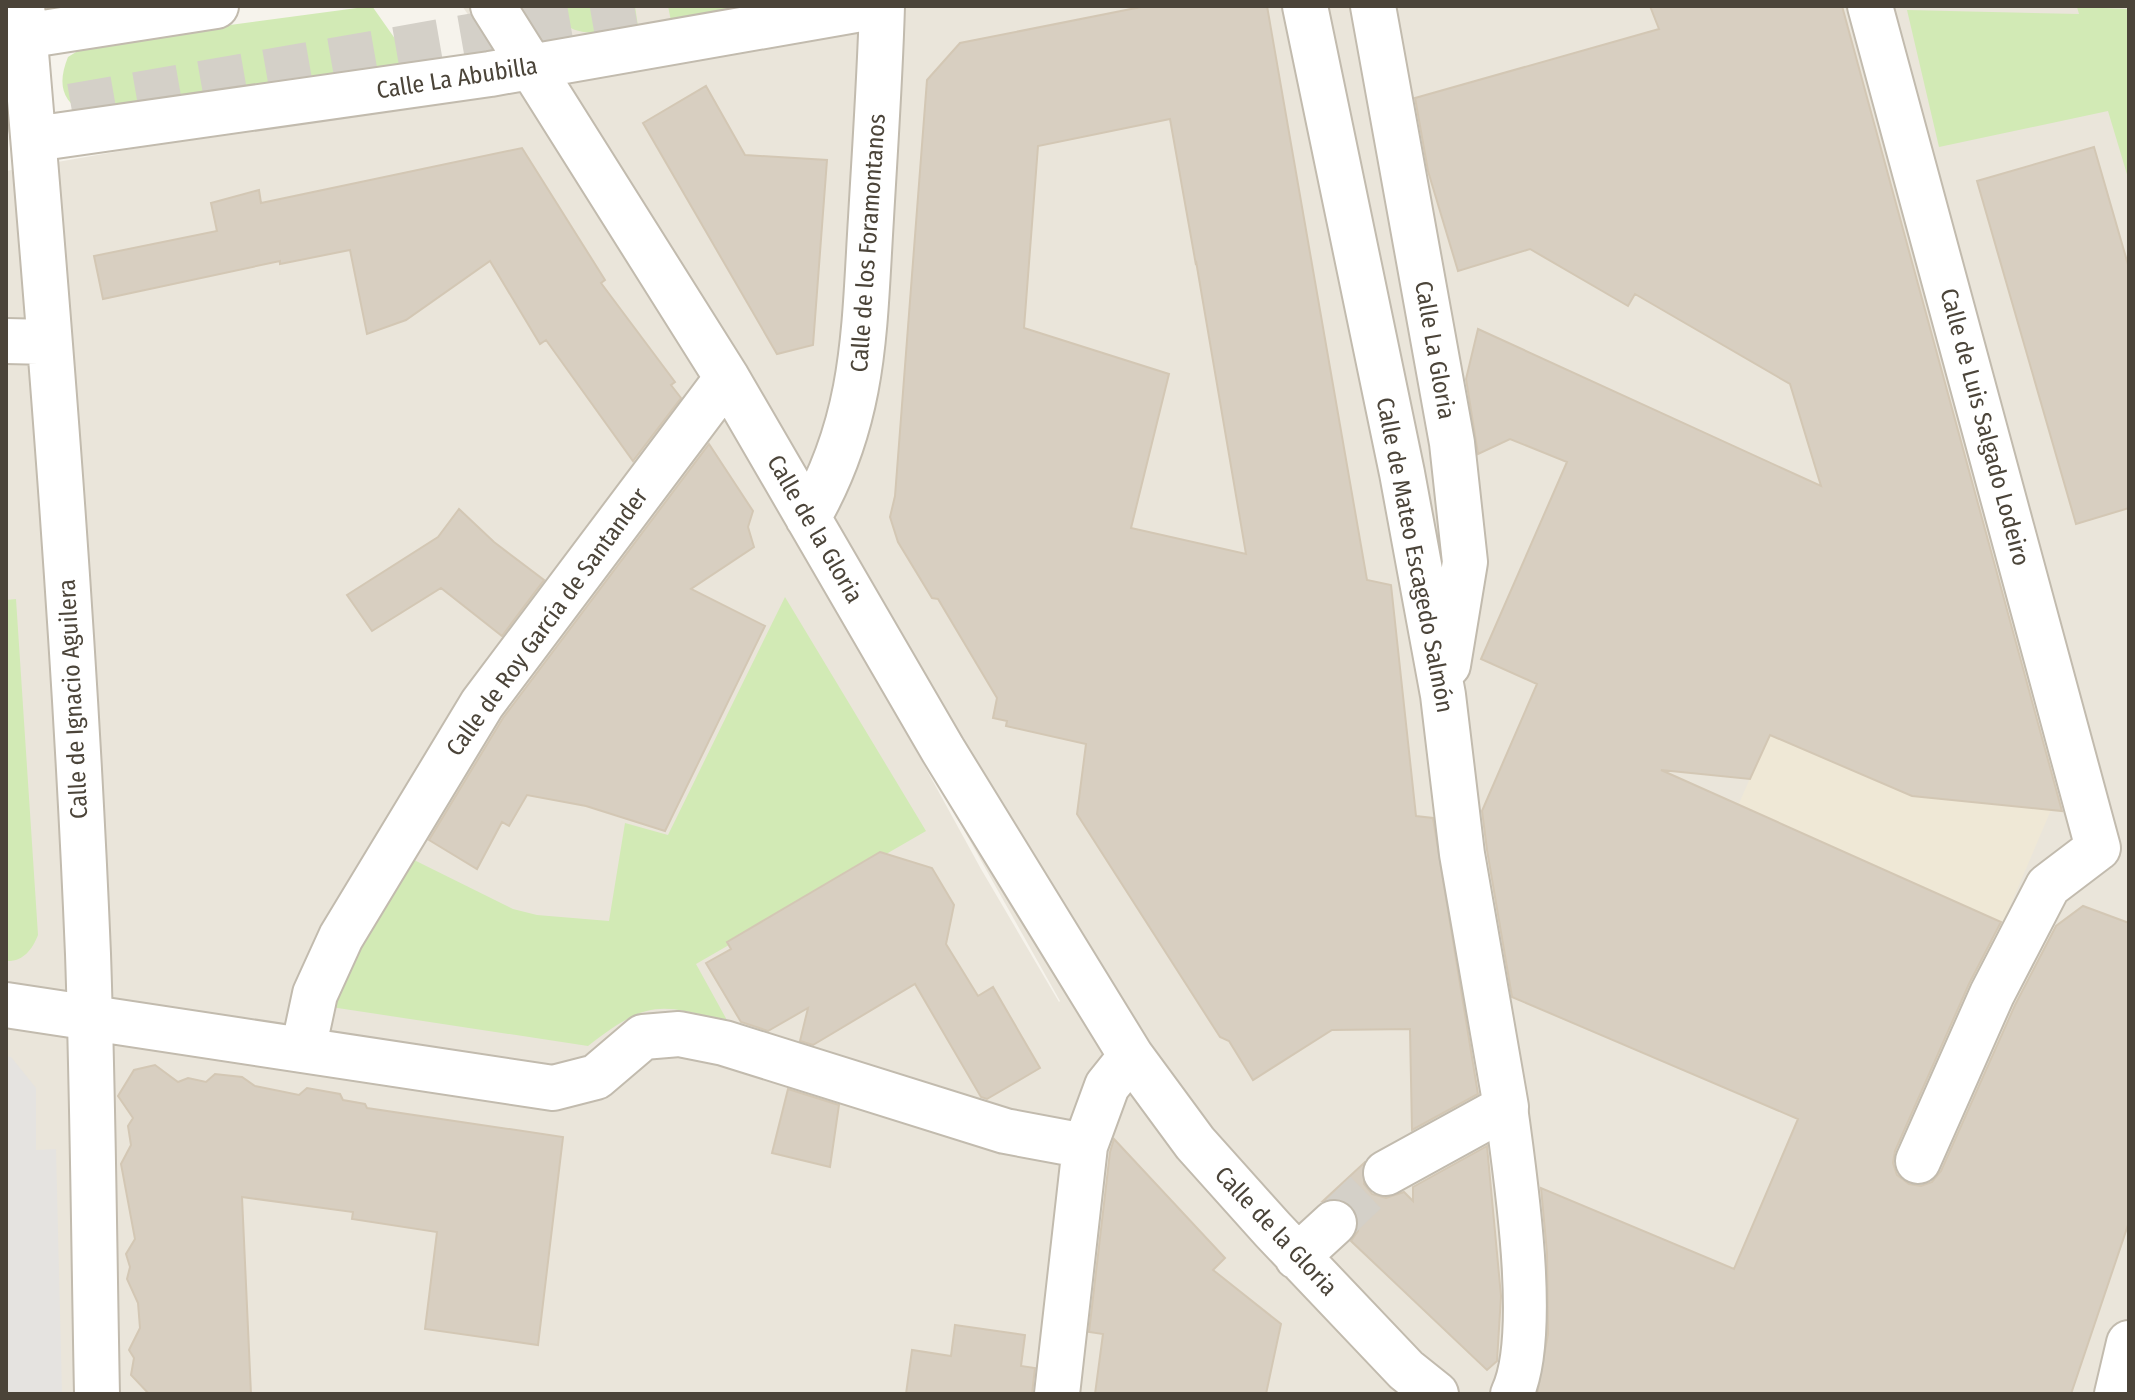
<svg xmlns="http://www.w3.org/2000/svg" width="2135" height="1400" viewBox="0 0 2135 1400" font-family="'Fira Sans Condensed',sans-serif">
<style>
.residential{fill:#eae5da;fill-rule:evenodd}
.education{fill:#efe8d6}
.green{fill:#d2eab5}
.parking{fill:#e5e3e0}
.building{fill:#d8cfc1;stroke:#d3c7b4;stroke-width:2;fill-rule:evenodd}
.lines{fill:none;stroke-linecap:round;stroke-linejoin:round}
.minor-tunnel{stroke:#d4d0c8;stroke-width:44;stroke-dasharray:44 22;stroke-linecap:butt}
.motorway-tunnel{stroke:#d4d0c8;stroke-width:44;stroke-dasharray:44 22;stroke-linecap:butt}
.pedestrian-casing{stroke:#c2bbae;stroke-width:46}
.minor-casing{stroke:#c2bbae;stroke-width:48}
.pedestrian{stroke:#fff;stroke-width:42}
.minor{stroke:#fff;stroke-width:44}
.labels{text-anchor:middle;stroke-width:7;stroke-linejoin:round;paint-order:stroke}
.street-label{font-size:24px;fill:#4b4439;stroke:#fff}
</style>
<rect width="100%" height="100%" fill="#f6f3ec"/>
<!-- residential -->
<path class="residential" d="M462,6H2129V1394H6V171L516,82ZM804,546L1060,1001L1059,1002L981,869Z"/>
<!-- education -->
<path class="education" d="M1769,735L1916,796L2051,810L1944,1061L1783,989L1709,872Z"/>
<!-- green -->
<path class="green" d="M372,6L417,70L86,114C60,101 58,82 68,57L89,44Z
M557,6H635L638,26C612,31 562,45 557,6Z
M668,6H738L671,21Z
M2077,7L2129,9V181L2108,111L1939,147L1907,10L2079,14Z
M785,597L926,831L696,964L728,1022C658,1002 646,1001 588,1046L331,1007L406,856L513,909L537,915L609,921L625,823L668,835Z
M16,599L38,935C32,950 23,962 6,961V600Z"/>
<!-- parking -->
<path class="parking" d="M6,1056L11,1057L36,1088V1150L56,1149L62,1394H6Z"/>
<!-- building -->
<path class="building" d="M1146,6H1267L1367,580L1391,585L1416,816L1433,818L1478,1094L1412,1130L1410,1029L1332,1030L1253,1080L1229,1041L1220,1037L1077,814L1086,744L1006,726L1007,721L993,718L997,698L938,599L932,598L898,542L890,517L895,496L927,80L960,43ZM1170,119L1196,265V261L1246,554L1131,528L1169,374L1024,328L1038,146Z
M1650,6H1842L2062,811L1912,796L1770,735L1750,779L1661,770L2001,922L1969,984L1895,1151L1893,1163L1897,1175L1909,1184L1921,1186L1932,1182L1941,1171L2015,1005L2056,926L2083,906L2129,923V1222L2071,1394H1537L1548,1334L1547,1253L1541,1188L1734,1269L1798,1119L1512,997L1487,850L1482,811L1537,684L1481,659L1567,462L1510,439L1478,454L1466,379L1478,329L1821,486L1790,384L1635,294L1628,306L1530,249L1458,271L1428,171L1415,98L1659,29Z
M706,86L745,155L827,160L813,345L777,354L643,123Z
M2094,147L2129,268V508L2076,524L1977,181Z
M522,148L605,280L601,283L675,382L671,385L681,398L633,461L546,340L540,344L490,261L406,320L367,334L350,250L280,264V261L103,299L94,256L217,231L211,203L259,190L261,203Z
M709,444L753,511L748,527L754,547L691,589L765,626L665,831L586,806L527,795L509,826L502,822L477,869L429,840L503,718Z
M459,509L494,542L544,580L502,636L441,588L372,631L347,595L438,537Z
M880,852L932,868L954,905L946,944L978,996L993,987L1040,1068L987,1099L981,1097L915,984L813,1045L800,1041L808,1008L768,1031L741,1022L706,963L731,949L727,942Z
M155,1065L178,1082L188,1078L206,1082L215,1074L242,1077L255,1086L299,1095L307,1088L340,1094L343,1100L365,1104L367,1108L563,1137L538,1345L425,1329L437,1232L352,1219L353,1212L242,1197L251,1394H149L131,1375L134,1358L129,1350L140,1328L138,1303L127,1279L130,1267L126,1254L135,1239L121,1164L131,1145L128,1126L133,1118L118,1096L134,1070Z
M788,1089L839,1105L830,1167L772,1153Z
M1114,1139L1225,1258L1213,1270L1281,1324L1266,1394H1095L1103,1334L1089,1332L1110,1152Z
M1487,1146L1501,1296L1497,1361L1487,1370L1351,1241L1358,1231V1218L1352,1206L1341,1199L1323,1201L1364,1163V1184L1372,1194L1386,1198L1404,1192L1413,1201V1187Z
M955,1325L1025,1335L1021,1366L1035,1368L1032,1394H906L912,1350L951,1356Z"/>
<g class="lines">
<!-- minor-tunnel -->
<path class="minor-tunnel" d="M1334,1223L1386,1173"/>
<!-- motorway-tunnel -->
<path class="motorway-tunnel" d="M6,117L641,6"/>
<defs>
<path id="pedestrian" d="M1506,1107C1515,1175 1540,1335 1512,1394"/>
<path id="minor" d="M22,6C49,321 75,638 88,954C93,1100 94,1247 97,1394
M493,6L727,378L943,750L1131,1056L1195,1143L1273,1230L1406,1370L1436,1394
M1305,6L1402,473L1443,695L1462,854L1506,1107L1386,1173
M1373,6L1452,443L1465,562L1448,665
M1870,6L2098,848
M24,36L216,6
M34,139L490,74L878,6
M6,341L49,342
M808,518C866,418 864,329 871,218C875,148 880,77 882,6
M6,1005L553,1088L596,1077L643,1037L679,1034L724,1043L1005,1131L1085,1146L1107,1086L1131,1056
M303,1050L315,994L341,937L482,704L727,378
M1918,1161L1992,994L2048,886L2098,848
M1297,1257L1334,1223
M1057,1394L1085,1146
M2117,1394L2129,1343"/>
</defs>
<!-- pedestrian casing -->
<use href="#pedestrian" class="pedestrian-casing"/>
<!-- minor casing -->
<use href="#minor" class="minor-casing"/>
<!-- pedestrian -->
<use href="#pedestrian" class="pedestrian"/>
<!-- minor -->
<use href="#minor" class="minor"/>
</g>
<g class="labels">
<!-- street labels -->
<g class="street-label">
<text transform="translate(457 78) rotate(-9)" y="8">Calle La Abubilla</text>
<text transform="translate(868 243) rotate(-86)" y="8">Calle de los Foramontanos</text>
<text transform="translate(1435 350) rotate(80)" y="8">Calle La Gloria</text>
<text transform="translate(1985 427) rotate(75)" y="8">Calle de Luis Salgado Lodeiro</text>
<text transform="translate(815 529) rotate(60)" y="8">Calle de la Gloria</text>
<text transform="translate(1415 555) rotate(79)" y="8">Calle de Mateo Escagedo Salmón</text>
<text transform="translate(547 622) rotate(-54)" y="8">Calle de Roy García de Santander</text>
<text transform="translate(73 699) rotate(-93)" y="8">Calle de Ignacio Aguilera</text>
<text transform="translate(1276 1231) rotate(47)" y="8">Calle de la Gloria</text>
</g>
</g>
<!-- border -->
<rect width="2135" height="1400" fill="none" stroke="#4b4439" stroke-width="16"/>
</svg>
